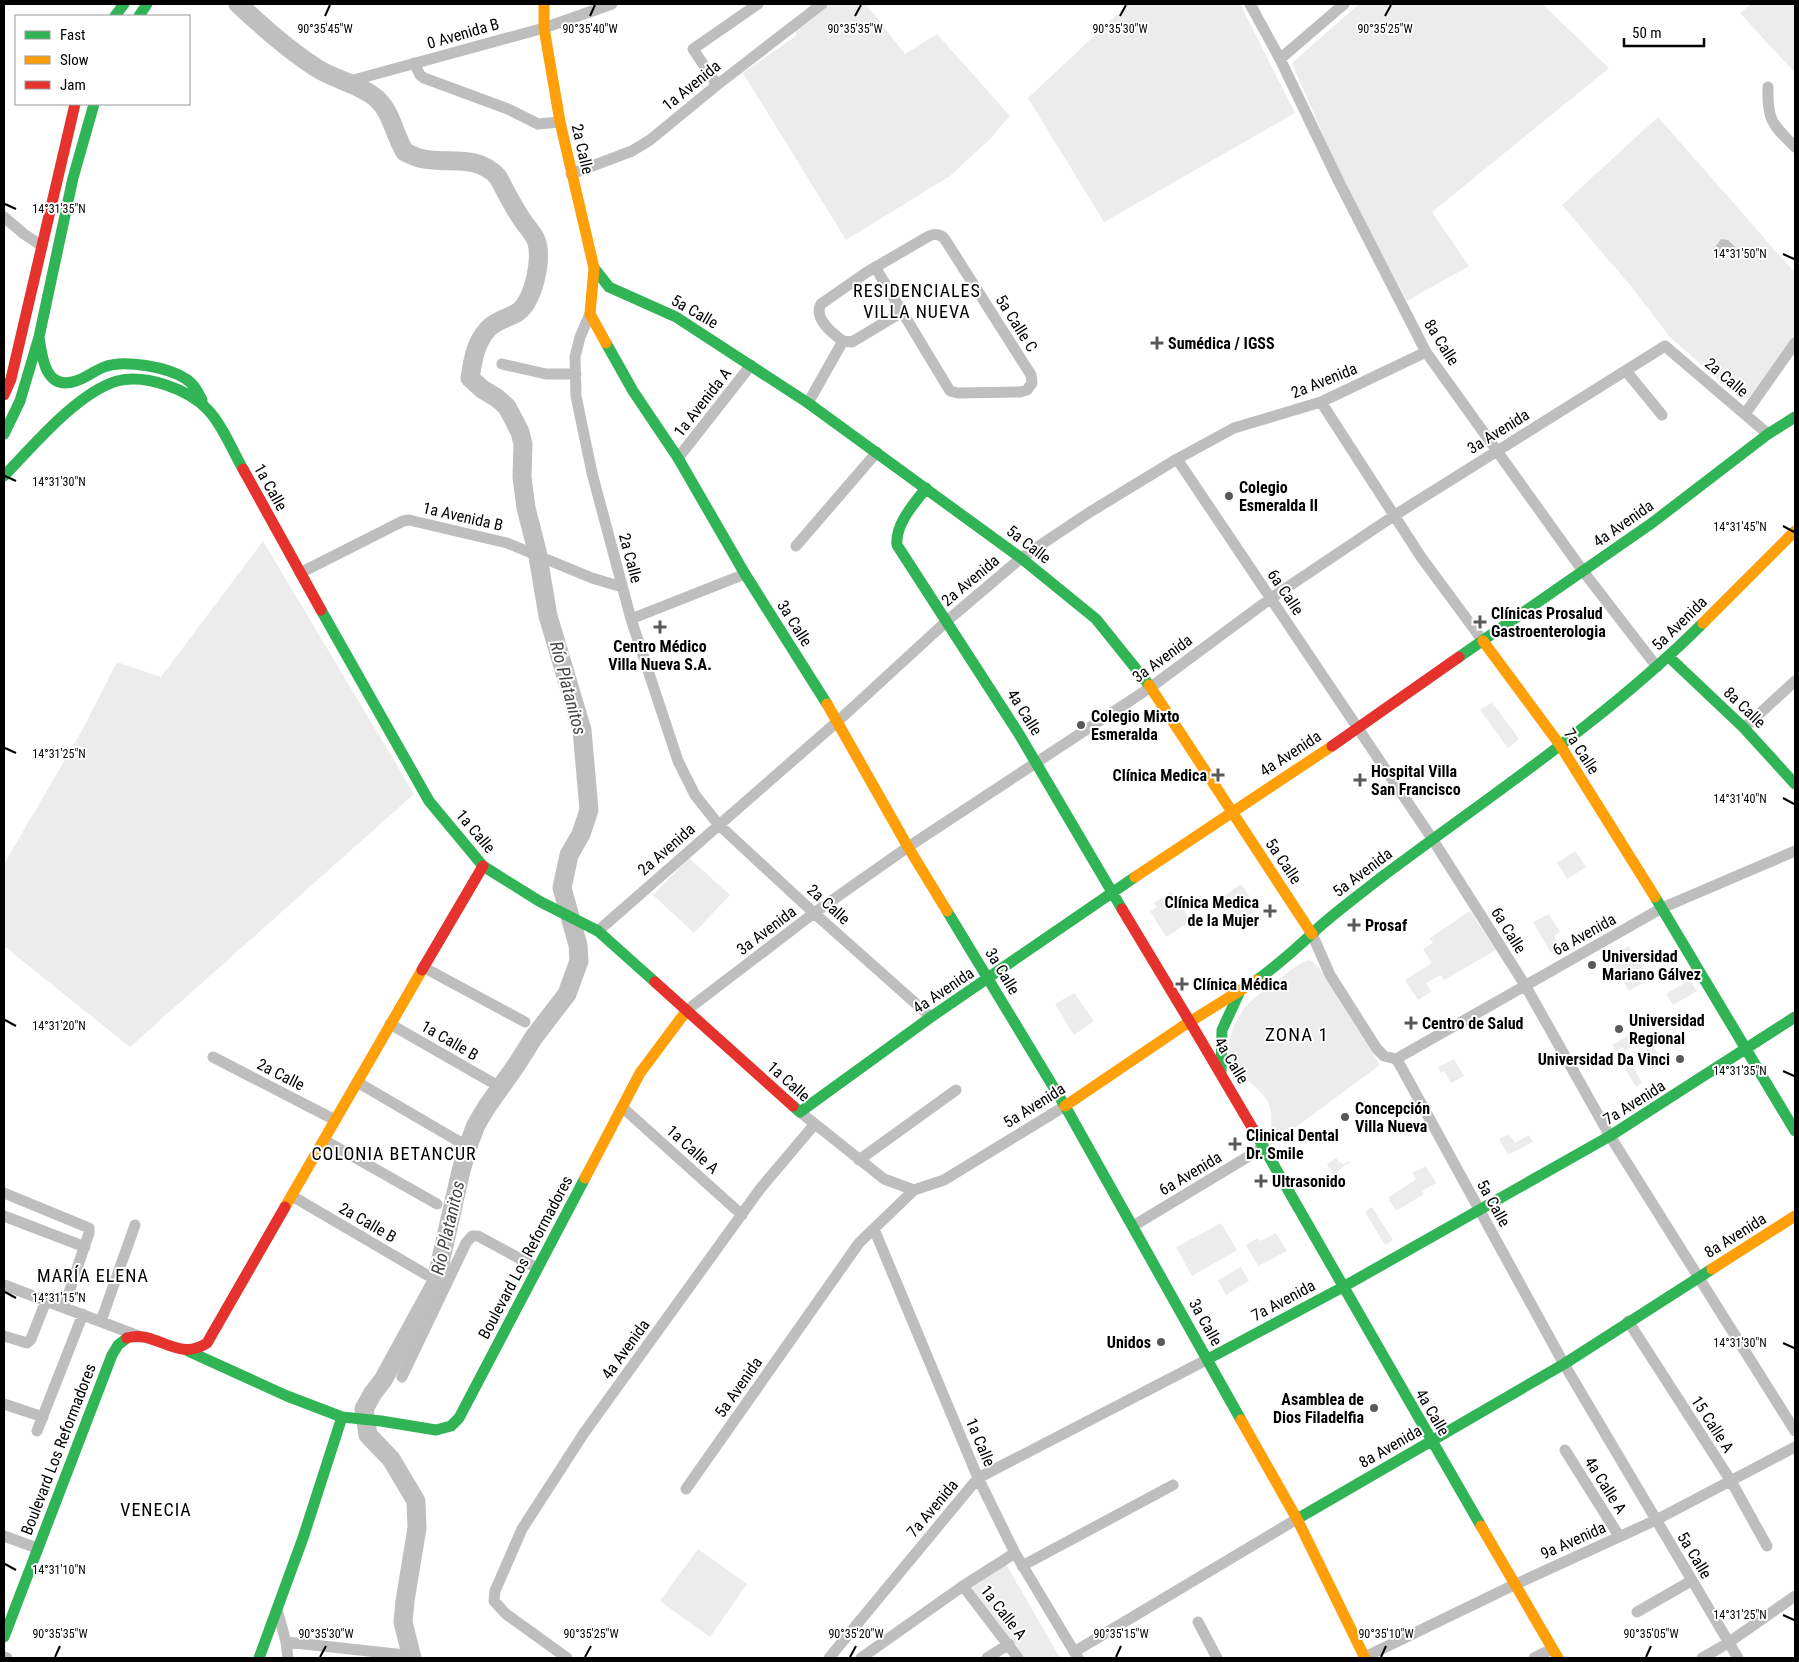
<svg xmlns="http://www.w3.org/2000/svg" width="1799" height="1662" viewBox="0 0 1799 1662" font-family="'Roboto Condensed',sans-serif">
<style>
.green{fill:#ececec}
.water{fill:#bfbfbf}
.lines{fill:none;stroke-linecap:round;stroke-linejoin:round}
.river{stroke:#bfbfbf;stroke-width:19}
.street{stroke:#bebebe;stroke-width:11}
.fast{stroke:#30b455;stroke-width:11}
.slow{stroke:#ff9f0a;stroke-width:11}
.jam{stroke:#e5322d;stroke-width:11}
.ticks{fill:none;stroke:#000;stroke-width:2}
.poi-dot{fill:#595959;stroke:#fff;stroke-width:2}
.labels{text-anchor:middle;stroke-width:4;stroke-linejoin:round;paint-order:stroke}
.street-label{font-size:16px;fill:#000;stroke:#fff}
.poi-label{font-size:16px;font-weight:bold;fill:#000;stroke:#fff;text-anchor:start}
.neighbourhood-label{font-size:18px;letter-spacing:1px;fill:#000;stroke:#fff}
.water-label{font-size:18px;font-style:italic;fill:#444;stroke:#fff}
.quarter-label{font-size:19px;letter-spacing:1px;fill:#000;stroke:#fff}
.ticks-label{font-size:12px;text-anchor:middle;fill:#000;stroke:#fff;stroke-width:4;stroke-linejoin:round;paint-order:stroke}
</style>
<rect width="100%" height="100%" fill="#fff"/>
<!-- green -->
<path class="green" d="M831,4H866L905,54L937,34L1010,116L989,140L950,176L846,240L743,73L797,35L795,31Z
M1128,4H1240L1295,113L1104,222L1028,98Z
M1359,4H1542L1609,68L1432,212L1469,266L1407,301L1342,179L1292,63Z
M1751,4H1795V73L1740,13Z
M1658,117L1795,273V335L1750,398L1740,399L1669,336L1634,290L1562,205Z
M263,541L414,794L130,1047L4,946V864L84,727L117,662L161,677Z
M1492,702L1519,739L1508,748L1480,710Z
M1575,851L1586,867L1567,879L1557,863Z
M689,858L730,895L694,933L653,895Z
M1241,884L1258,909L1239,921L1222,897Z
M1171,892L1191,921L1166,937L1150,911L1157,907L1154,903Z
M1470,911L1496,950L1444,980L1441,975L1426,983L1431,992L1418,1000L1405,980L1432,963L1423,949L1433,943L1430,938Z
M1549,914L1560,932L1554,936L1561,947L1551,953L1533,922Z
M1629,946L1650,979L1629,991L1608,958Z
M1308,960L1312,961L1319,968L1380,1065L1270,1146C1269,1132 1274,1120 1269,1105C1262,1087 1243,1081 1233,1065C1228,1057 1228,1049 1230,1040C1235,1009 1259,994 1282,977C1290,971 1298,964 1308,960Z
M1689,980L1697,991L1673,1005L1666,994Z
M1074,993L1094,1021L1074,1035L1055,1004Z
M1637,1030L1643,1040L1625,1051L1622,1047L1616,1051L1612,1045Z
M1653,1046L1659,1055L1654,1059L1658,1065L1651,1069L1645,1059L1640,1062L1637,1056Z
M1454,1059L1464,1076L1451,1083L1444,1071L1441,1073L1438,1067Z
M1631,1063L1642,1083L1636,1087L1624,1067Z
M1509,1134L1515,1143L1529,1135L1533,1142L1508,1155L1499,1139Z
M1336,1158L1339,1162L1344,1164L1348,1161L1350,1162L1333,1174L1327,1164Z
M1426,1166L1436,1183L1422,1191L1424,1194L1396,1211L1388,1198L1416,1179L1412,1173Z
M1372,1207L1393,1240L1385,1245L1365,1212Z
M1221,1223L1237,1250L1192,1276L1176,1247Z
M1276,1233L1287,1251L1258,1266L1246,1245L1258,1238L1260,1241Z
M1241,1267L1249,1281L1226,1295L1218,1280Z
M698,1549L747,1584L710,1637L660,1601Z
M1005,1562L1060,1658H1020L970,1586Z"/>
<!-- water -->
<path class="water" d="M1721,239L1728,240L1735,247L1732,254L1718,251L1716,246Z"/>
<g class="lines">
<!-- river -->
<path class="river" d="M238,4C262,26 287,49 315,67C334,80 358,83 376,98C392,112 394,135 405,152C411,155 417,158 424,159C451,164 477,154 498,177C506,192 513,207 523,221C527,227 533,233 536,240C543,257 534,300 518,312C509,318 496,320 488,329C475,343 473,360 470,378L482,389L497,398L507,407L520,432L523,444L522,477L526,508L537,551L548,616L582,730L589,810L581,834L569,855L562,888L578,945L579,961L567,994L534,1037L517,1064L486,1108L476,1125L468,1146L461,1171L435,1285L383,1380L373,1393L364,1409L368,1435L391,1459L416,1501L417,1528L405,1601L403,1622L412,1658"/>
<!-- street -->
<path class="street" d="M1250,4L1280,59L1338,180L1426,352L1583,571L1657,667
M1280,59L1344,4
M414,63L420,75L424,78L508,109L538,124L560,122
M350,81L544,28L612,4
M717,85L693,49L758,4
M1768,87C1767,120 1772,124 1795,147
M571,174L632,151L650,140L717,85L822,4
M4,217L24,234L42,246
M590,314L580,337L575,357L576,396L592,473L631,619L678,761L695,795L718,824L814,913L931,1017
M843,341C832,333 813,318 821,304L867,272L929,236C936,233 942,234 946,241L1031,375L1032,383L1027,390L1020,392L958,393L950,391L875,267
M843,341L852,342L902,312
M502,364L546,374H576
M1626,371L1662,415
M1321,402L1421,557L1483,641
M808,403L843,341
M1745,414L1795,343
M678,458L751,365
M1177,459L1433,840L1525,985L1610,1136L1795,1431
M796,546L877,452
M300,573L403,521L409,520L507,543L592,578L622,587
M631,619L745,574
M1744,728L1795,681
M598,931L838,721L948,620L1021,558L1090,512L1177,459L1234,428L1321,402L1426,352
M1312,934L1330,975L1377,1049L1384,1056L1396,1059L1400,1065L1564,1364L1738,1658
M423,967L525,1022
M687,1010L814,913L908,847L1151,687L1270,599L1395,515L1665,346L1768,434
M390,1024L493,1083
M213,1057L335,1120
M1396,1059L1662,908L1795,851
M357,1082L465,1145
M622,1107L742,1215
M800,1112L884,1179L914,1190L944,1180L1065,1106
M324,1140L437,1204
M859,1160L956,1090
M4,1193L89,1228V1233L64,1307
M292,1196L427,1275
M4,1216L85,1247
M1133,1226L1264,1147
M874,1229L978,1478L1015,1553L1078,1658
M4,1285L136,1335
M101,1321L135,1225
M1628,1321L1731,1481L1767,1546
M4,1336L27,1343L31,1339L46,1301
M402,1377L466,1243L472,1236H478L537,1268
M4,1404L43,1417
M37,1431L83,1314
M1565,1450L1619,1536
M686,1489L859,1243L914,1190
M4,1536L37,1548
M1022,1566L1173,1485
M963,1586L1018,1658
M1637,1612L1691,1581
M278,1613L286,1642L288,1658
M1198,1622L1217,1658
M286,1642L405,1655
M1074,1652L1297,1519
M4,1657L7,1658
M567,1658L506,1614L494,1601L495,1591L522,1529L584,1433L760,1189L814,1125
M829,1658L978,1478L1208,1359
M861,1658L963,1586L1015,1553
M987,1658L1009,1644
M1363,1658L1516,1584L1656,1520L1795,1447
M1534,1658L1552,1649
M1702,1658L1728,1643L1795,1596"/>
<!-- fast -->
<path class="fast" d="M115,16L124,4
M139,16L147,4
M594,268L609,287L676,317L808,403L1021,558L1096,619L1149,685
M39,337C42,359 46,391 76,381C86,378 94,371 104,367C124,359 168,367 186,379C194,384 198,392 202,400
M606,343L633,391L678,458L745,574L827,704
M4,434L20,401L39,337L73,178L94,104
M4,476C33,446 77,393 117,381C133,377 151,380 166,385C181,390 197,398 208,410C223,426 232,450 243,469
M926,488C914,504 895,524 897,545L1019,734L1122,909
M321,610L429,801L483,866L539,901L598,931L655,982
M1459,657L1652,523L1768,434L1795,417
M1669,657L1744,728L1795,784
M1655,897L1795,1131
M947,911L1065,1106L1241,1420
M1257,980C1279,964 1298,947 1317,929C1337,911 1359,895 1379,879C1488,797 1607,719 1703,623
M1221,1072L1222,1030L1240,991
M793,1106L800,1112L931,1017L1135,877
M1253,1129L1481,1526
M188,1351L287,1396L342,1417L381,1421L436,1430L451,1426L459,1418L585,1178
M1208,1359L1343,1287L1610,1136L1795,1017
M1297,1519L1564,1364L1712,1269
M4,1637L112,1355L118,1345L127,1338
M259,1658L303,1538L342,1417"/>
<!-- slow -->
<path class="slow" d="M544,4V28L560,122L594,268L590,314L606,343
M1703,623L1795,531
M1483,641L1560,745L1655,897
M1149,685L1312,934
M827,704L908,847L947,911
M1135,877L1332,746
M1065,1106L1183,1026L1257,980
M585,1178L640,1073L687,1010
M285,1207L422,970
M1712,1269L1795,1216
M1241,1420L1297,1519L1365,1658
M1481,1526L1558,1658"/>
<!-- jam -->
<path class="jam" d="M4,395L11,379L75,104
M243,469L321,610
M1332,746L1459,657
M1122,909L1190,1022
M422,970L483,866
M655,982L793,1106
M1190,1022L1253,1129
M127,1338C156,1329 177,1363 207,1343L285,1207"/>
</g>
<!-- ticks -->
<path class="ticks" d="M325,16L330,5M590,16L595,5M855,16L861,5M1120,16L1126,5M1385,16L1391,5M5,204L16,209M1783,254L1794,259M5,476L16,481M1783,526L1794,532M5,748L16,753M1783,798L1794,804M5,1020L16,1026M1783,1071L1794,1076M5,1292L16,1298M1783,1343L1794,1348M5,1564L16,1570M1783,1615L1794,1620M55,1657L60,1646M320,1657L326,1646M585,1657L591,1646M850,1657L856,1646M1116,1657L1121,1646M1381,1657L1386,1646M1646,1657L1651,1646"/>
<!-- markers -->
<g class="poi-dot">
<path d="M1154.5 335.5h5v5h5v5h-5v5h-5v-5h-5v-5h5z"/>
<circle cx="1229" cy="496" r="5"/>
<path d="M1477.5 614.5h5v5h5v5h-5v5h-5v-5h-5v-5h5z"/>
<path d="M657.5 619.5h5v5h5v5h-5v5h-5v-5h-5v-5h5z"/>
<circle cx="1081" cy="725" r="5"/>
<path d="M1215.5 767.5h5v5h5v5h-5v5h-5v-5h-5v-5h5z"/>
<path d="M1357.5 772.5h5v5h5v5h-5v5h-5v-5h-5v-5h5z"/>
<path d="M1267.5 903.5h5v5h5v5h-5v5h-5v-5h-5v-5h5z"/>
<path d="M1351.5 917.5h5v5h5v5h-5v5h-5v-5h-5v-5h5z"/>
<circle cx="1592" cy="965" r="5"/>
<path d="M1179.5 976.5h5v5h5v5h-5v5h-5v-5h-5v-5h5z"/>
<path d="M1408.5 1015.5h5v5h5v5h-5v5h-5v-5h-5v-5h5z"/>
<circle cx="1619" cy="1029" r="5"/>
<circle cx="1680" cy="1059" r="5"/>
<circle cx="1345" cy="1117" r="5"/>
<path d="M1232.5 1136.5h5v5h5v5h-5v5h-5v-5h-5v-5h5z"/>
<path d="M1258.5 1173.5h5v5h5v5h-5v5h-5v-5h-5v-5h5z"/>
<circle cx="1161" cy="1342" r="5"/>
<circle cx="1374" cy="1408" r="5"/>
</g>
<g class="labels">
<!-- street labels -->
<g class="street-label">
<text transform="translate(463 33) rotate(-16)" y="6">0 Avenida B</text>
<text transform="translate(691 85) rotate(-39)" y="6">1a Avenida</text>
<text transform="translate(583 149) rotate(77)" y="6">2a Calle</text>
<text transform="translate(695 311) rotate(30)" y="6">5a Calle</text>
<text transform="translate(1017 323) rotate(58)" y="6">5a Calle C</text>
<text transform="translate(1442 342) rotate(58)" y="6">8a Calle</text>
<text transform="translate(1727 377) rotate(40)" y="6">2a Calle</text>
<text transform="translate(1324 380) rotate(-22)" y="6">2a Avenida</text>
<text transform="translate(702 402) rotate(-52)" y="6">1a Avenida A</text>
<text transform="translate(1498 431) rotate(-32)" y="6">3a Avenida</text>
<text transform="translate(271 487) rotate(61)" y="6">1a Calle</text>
<text transform="translate(463 516) rotate(13)" y="6">1a Avenida B</text>
<text transform="translate(1623 523) rotate(-35)" y="6">4a Avenida</text>
<text transform="translate(1029 544) rotate(38)" y="6">5a Calle</text>
<text transform="translate(631 558) rotate(75)" y="6">2a Calle</text>
<text transform="translate(970 580) rotate(-40)" y="6">2a Avenida</text>
<text transform="translate(1286 592) rotate(56)" y="6">6a Calle</text>
<text transform="translate(795 623) rotate(58)" y="6">3a Calle</text>
<text transform="translate(1679 623) rotate(-44)" y="6">5a Avenida</text>
<text transform="translate(1162 658) rotate(-36)" y="6">3a Avenida</text>
<text transform="translate(1745 707) rotate(44)" y="6">8a Calle</text>
<text transform="translate(1025 712) rotate(58)" y="6">4a Calle</text>
<text transform="translate(1582 751) rotate(57)" y="6">7a Calle</text>
<text transform="translate(1290 753) rotate(-33)" y="6">4a Avenida</text>
<text transform="translate(476 831) rotate(50)" y="6">1a Calle</text>
<text transform="translate(666 849) rotate(-41)" y="6">2a Avenida</text>
<text transform="translate(1284 861) rotate(56)" y="6">5a Calle</text>
<text transform="translate(1362 872) rotate(-37)" y="6">5a Avenida</text>
<text transform="translate(829 904) rotate(42)" y="6">2a Calle</text>
<text transform="translate(766 930) rotate(-37)" y="6">3a Avenida</text>
<text transform="translate(1509 930) rotate(58)" y="6">6a Calle</text>
<text transform="translate(1584 934) rotate(-29)" y="6">6a Avenida</text>
<text transform="translate(1003 971) rotate(59)" y="6">3a Calle</text>
<text transform="translate(943 990) rotate(-34)" y="6">4a Avenida</text>
<text transform="translate(450 1040) rotate(30)" y="6">1a Calle B</text>
<text transform="translate(1232 1060) rotate(59)" y="6">4a Calle</text>
<text transform="translate(281 1074) rotate(27)" y="6">2a Calle</text>
<text transform="translate(789 1081) rotate(42)" y="6">1a Calle</text>
<text transform="translate(1634 1102) rotate(-32)" y="6">7a Avenida</text>
<text transform="translate(1034 1105) rotate(-32)" y="6">5a Avenida</text>
<text transform="translate(693 1149) rotate(42)" y="6">1a Calle A</text>
<text transform="translate(1190 1173) rotate(-31)" y="6">6a Avenida</text>
<text transform="translate(1494 1203) rotate(61)" y="6">5a Calle</text>
<text transform="translate(368 1222) rotate(30)" y="6">2a Calle B</text>
<text transform="translate(1735 1235) rotate(-32)" y="6">8a Avenida</text>
<text transform="translate(525 1257) rotate(-62)" y="6">Boulevard Los Reformadores</text>
<text transform="translate(1283 1300) rotate(-28)" y="6">7a Avenida</text>
<text transform="translate(1206 1322) rotate(61)" y="6">3a Calle</text>
<text transform="translate(625 1349) rotate(-54)" y="6">4a Avenida</text>
<text transform="translate(738 1387) rotate(-55)" y="6">5a Avenida</text>
<text transform="translate(1433 1412) rotate(60)" y="6">4a Calle</text>
<text transform="translate(1713 1424) rotate(57)" y="6">15 Calle A</text>
<text transform="translate(981 1442) rotate(67)" y="6">1a Calle</text>
<text transform="translate(1390 1446) rotate(-30)" y="6">8a Avenida</text>
<text transform="translate(58 1449) rotate(-69)" y="6">Boulevard Los Reformadores</text>
<text transform="translate(1606 1485) rotate(58)" y="6">4a Calle A</text>
<text transform="translate(932 1508) rotate(-50)" y="6">7a Avenida</text>
<text transform="translate(1573 1540) rotate(-24)" y="6">9a Avenida</text>
<text transform="translate(1695 1555) rotate(59)" y="6">5a Calle</text>
<text transform="translate(1004 1612) rotate(52)" y="6">1a Calle A</text>
</g>
<!-- poi labels -->
<g class="poi-label">
<text x="1168" y="349">Sumédica / IGSS</text>
<text x="1239" y="493">Colegio<tspan x="1239" dy="18">Esmeralda II</tspan></text>
<text x="1491" y="619">Clínicas Prosalud<tspan x="1491" dy="18">Gastroenterologia</tspan></text>
<text x="660" y="652" text-anchor="middle">Centro Médico<tspan x="660" dy="18">Villa Nueva S.A.</tspan></text>
<text x="1091" y="722">Colegio Mixto<tspan x="1091" dy="18">Esmeralda</tspan></text>
<text x="1371" y="777">Hospital Villa<tspan x="1371" dy="18">San Francisco</tspan></text>
<text x="1207" y="781" text-anchor="end">Clínica Medica</text>
<text x="1259" y="908" text-anchor="end">Clínica Medica<tspan x="1259" dy="18">de la Mujer</tspan></text>
<text x="1365" y="931">Prosaf</text>
<text x="1602" y="962">Universidad<tspan x="1602" dy="18">Mariano Gálvez</tspan></text>
<text x="1193" y="990">Clínica Médica</text>
<text x="1629" y="1026">Universidad<tspan x="1629" dy="18">Regional</tspan></text>
<text x="1422" y="1029">Centro de Salud</text>
<text x="1670" y="1065" text-anchor="end">Universidad Da Vinci</text>
<text x="1355" y="1114">Concepción<tspan x="1355" dy="18">Villa Nueva</tspan></text>
<text x="1246" y="1141">Clinical Dental<tspan x="1246" dy="18">Dr. Smile</tspan></text>
<text x="1272" y="1187">Ultrasonido</text>
<text x="1151" y="1348" text-anchor="end">Unidos</text>
<text x="1364" y="1405" text-anchor="end">Asamblea de<tspan x="1364" dy="18">Dios Filadelfia</tspan></text>
</g>
<!-- neighbourhood labels -->
<g class="neighbourhood-label">
<text x="917" y="297">RESIDENCIALES<tspan x="917" dy="21">VILLA NUEVA</tspan></text>
<text x="394" y="1160">COLONIA BETANCUR</text>
<text x="93" y="1282">MARÍA ELENA</text>
<text x="156" y="1516">VENECIA</text>
</g>
<!-- water labels -->
<g class="water-label">
<text transform="translate(568 688) rotate(75)" y="6">Río Platanitos</text>
<text transform="translate(448 1228) rotate(-77)" y="6">Río Platanitos</text>
</g>
<!-- quarter labels -->
<g class="quarter-label">
<text x="1297" y="1041">ZONA 1</text>
</g>
</g>
<g class="ticks-label">
<text x="325" y="33">90°35'45"W</text>
<text x="590" y="33">90°35'40"W</text>
<text x="855" y="33">90°35'35"W</text>
<text x="1120" y="33">90°35'30"W</text>
<text x="1385" y="33">90°35'25"W</text>
<text x="59" y="213">14°31'35"N</text>
<text x="1740" y="258">14°31'50"N</text>
<text x="59" y="486">14°31'30"N</text>
<text x="1740" y="531">14°31'45"N</text>
<text x="59" y="758">14°31'25"N</text>
<text x="1740" y="803">14°31'40"N</text>
<text x="59" y="1030">14°31'20"N</text>
<text x="1740" y="1075">14°31'35"N</text>
<text x="59" y="1302">14°31'15"N</text>
<text x="1740" y="1347">14°31'30"N</text>
<text x="59" y="1574">14°31'10"N</text>
<text x="1740" y="1619">14°31'25"N</text>
<text x="60" y="1638">90°35'35"W</text>
<text x="326" y="1638">90°35'30"W</text>
<text x="591" y="1638">90°35'25"W</text>
<text x="856" y="1638">90°35'20"W</text>
<text x="1121" y="1638">90°35'15"W</text>
<text x="1386" y="1638">90°35'10"W</text>
<text x="1651" y="1638">90°35'05"W</text>
</g>
<!-- border -->
<rect width="1799" height="1662" fill="none" stroke="#000000" stroke-width="10"/>
<!-- legend -->
<rect x="15" y="15" width="175" height="90" fill="#ffffff" stroke="#999999"/>
<rect x="25" y="31" width="25" height="8" fill="#30b455" stroke="#999999"/>
<text x="60" y="40" font-size="15" fill="#000000">Fast</text>
<rect x="25" y="56" width="25" height="8" fill="#ff9f0a" stroke="#999999"/>
<text x="60" y="65" font-size="15" fill="#000000">Slow</text>
<rect x="25" y="81" width="25" height="8" fill="#e5322d" stroke="#999999"/>
<text x="60" y="90" font-size="15" fill="#000000">Jam</text>
<!-- scale -->
<path d="M1624 38v8h80v-8" fill="none" stroke="#000000" stroke-width="2.5"/>
<text x="1632" y="38" font-size="15" fill="#000000" stroke="#ffffff" stroke-width="4" paint-order="stroke">50 m</text>
</svg>
